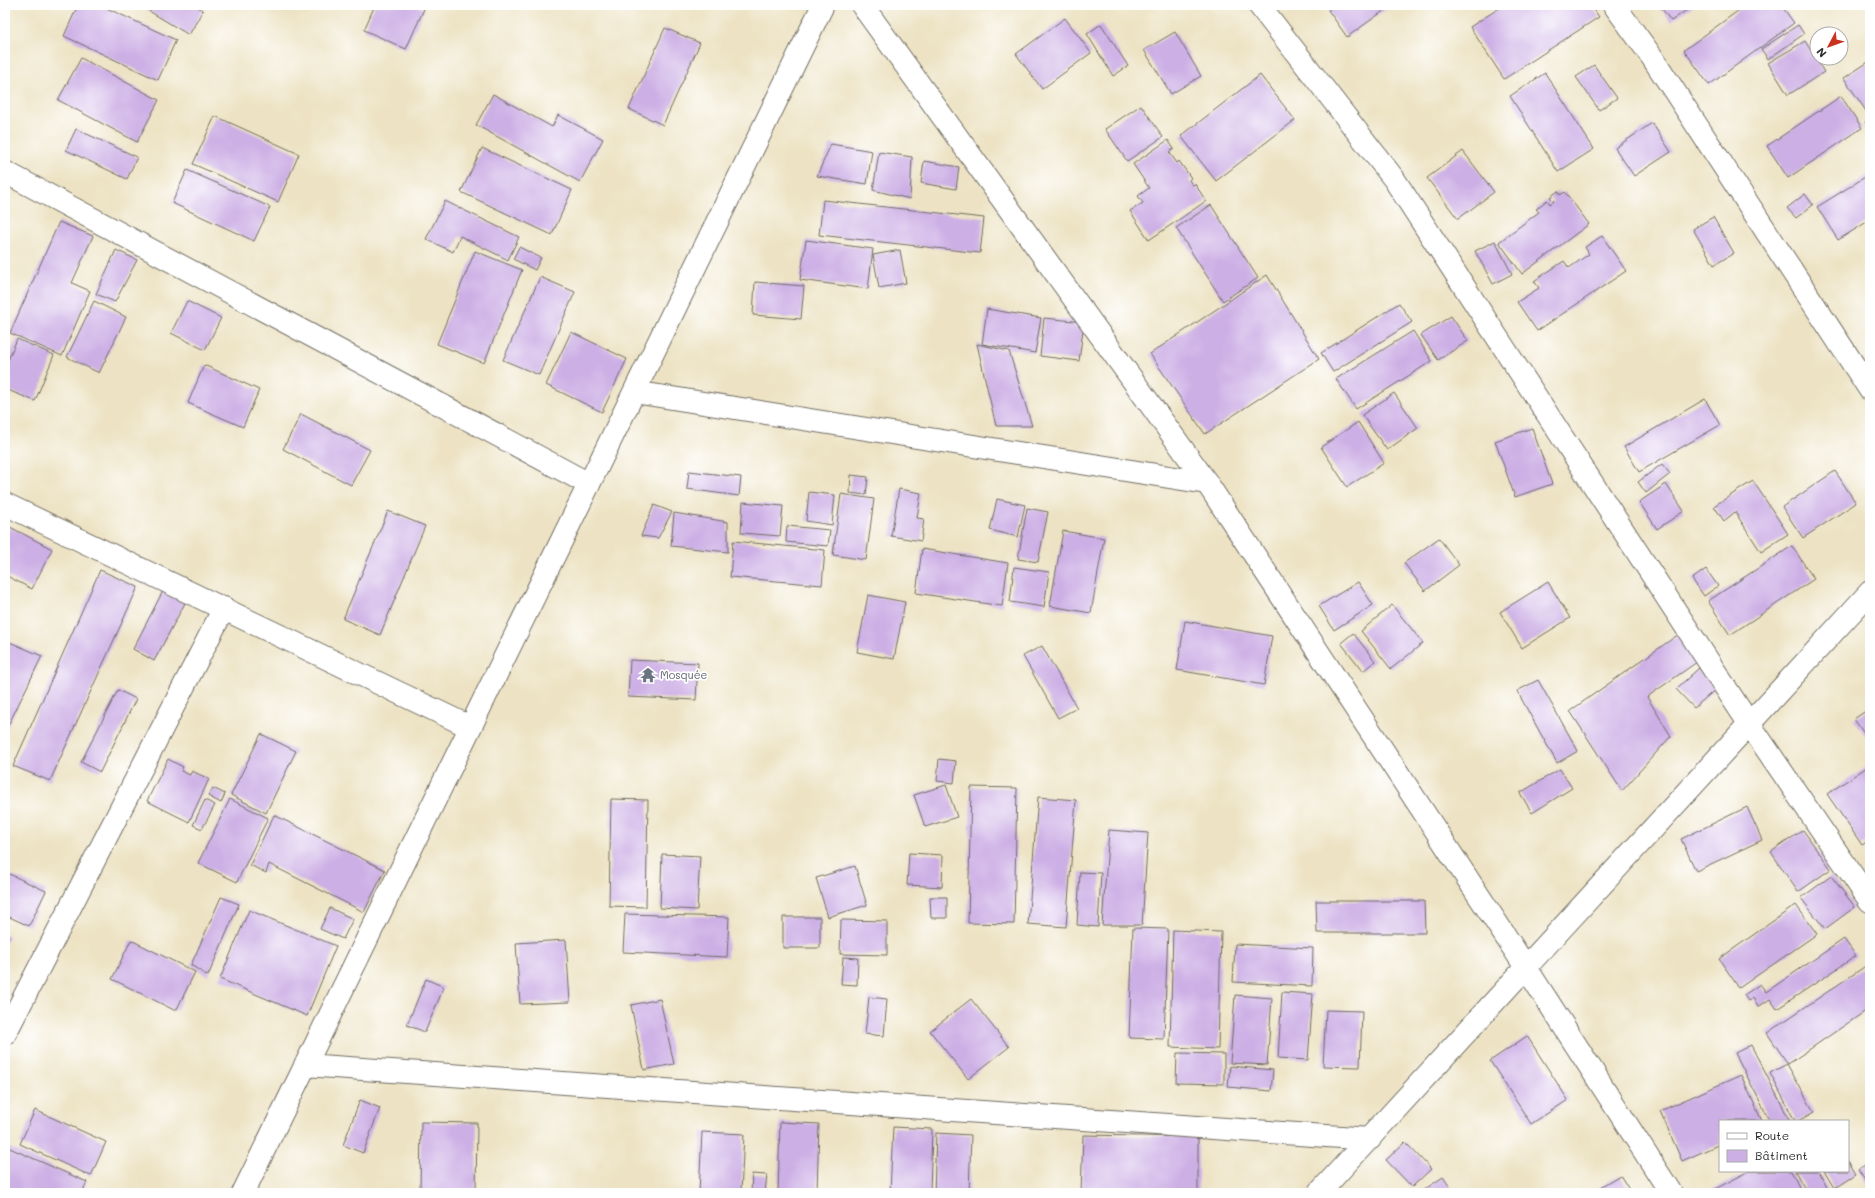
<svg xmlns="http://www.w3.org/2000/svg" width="1875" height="1198" viewBox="0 0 1875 1198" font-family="Mali,sans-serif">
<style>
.building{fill:#ccafe5}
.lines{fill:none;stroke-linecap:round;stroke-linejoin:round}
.minor-casing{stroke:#6f6b61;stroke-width:24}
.minor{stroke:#fff;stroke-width:22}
.labels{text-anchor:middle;stroke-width:3.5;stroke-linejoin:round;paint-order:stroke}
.worship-label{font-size:11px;fill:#5b616d;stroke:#fff;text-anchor:start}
</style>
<rect width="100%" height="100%" fill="#fff"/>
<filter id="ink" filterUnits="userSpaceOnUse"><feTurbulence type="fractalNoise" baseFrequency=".025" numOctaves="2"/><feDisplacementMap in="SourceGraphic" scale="8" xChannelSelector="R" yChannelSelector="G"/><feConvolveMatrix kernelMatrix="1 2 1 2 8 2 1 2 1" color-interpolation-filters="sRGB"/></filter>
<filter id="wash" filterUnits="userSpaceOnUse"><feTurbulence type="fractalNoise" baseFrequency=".012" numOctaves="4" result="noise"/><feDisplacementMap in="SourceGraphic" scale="16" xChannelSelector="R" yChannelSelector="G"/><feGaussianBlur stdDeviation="0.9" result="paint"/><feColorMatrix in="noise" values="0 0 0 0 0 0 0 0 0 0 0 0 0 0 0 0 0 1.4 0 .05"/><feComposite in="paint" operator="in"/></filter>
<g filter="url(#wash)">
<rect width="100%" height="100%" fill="#ede3c4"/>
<g id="blocks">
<!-- building -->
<path class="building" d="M78,5H100L176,40L158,80L64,36Z
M139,5H194L203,10L189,35Z
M375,5H416L424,9L406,49L364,30Z
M1335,5H1392L1347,37L1328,10Z
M1504,5H1591L1599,17L1504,79L1470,27Z
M1659,5H1694L1671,21Z
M1746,5H1781L1794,23L1709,85L1684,50Z
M1065,18L1091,53L1042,89L1016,54Z
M1101,24L1128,66L1113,76L1087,34Z
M1798,25L1804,34L1768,59L1761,49Z
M665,28L700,43L663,125L629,109Z
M1175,32L1201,76L1171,94L1144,50Z
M1805,41L1824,72L1788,95L1768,63Z
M81,58L159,100L137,142L58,100Z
M1870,61V117L1844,78Z
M1594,65L1617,98L1599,110L1576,77Z
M1545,73L1594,149L1558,172L1510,96Z
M1260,75L1295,120L1216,181L1181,136Z
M493,94L552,127L558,115L603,139L580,182L476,125Z
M1841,96L1862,128L1788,178L1767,146Z
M1141,105L1163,137L1127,161L1105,129Z
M215,116L299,154L278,202L193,164Z
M1870,119V130L1865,122Z
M1652,123L1671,152L1634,176L1615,148Z
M76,129L137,157L127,179L66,150Z
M1168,140L1174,149L1169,152L1177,163L1179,161L1191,178L1189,180L1192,185L1195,184L1206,201L1149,240L1130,211L1143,203L1138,196L1149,188L1133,164Z
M831,144L872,151L867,184L817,176Z
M482,148L572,190L552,235L461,192Z
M1463,151L1494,192L1458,219L1427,178Z
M879,152L912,157L910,199L873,190Z
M924,161L959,167L956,189L921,183Z
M187,170L270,207L254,241L172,203Z
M1870,174V220L1838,240L1817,207Z
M1558,191L1560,195L1565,192L1589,224L1522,274L1499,242L1539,212L1536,209L1547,200L1550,204L1554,201L1550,197Z
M1805,194L1813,205L1796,218L1787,208Z
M823,200L984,218L980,253L819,235Z
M445,201L519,237L508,260L460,236L453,252L426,239Z
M1211,205L1258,278L1223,301L1176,228Z
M1713,217L1734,253L1714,265L1693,229Z
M59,222L93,236L72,283L90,291L62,356L10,333Z
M1602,236L1626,271L1537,331L1517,302L1539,288L1534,281L1564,261L1569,268L1589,254L1585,247Z
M806,240L873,249L868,289L800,280Z
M1495,241L1512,274L1493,284L1475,251Z
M519,247L541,258L535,270L513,259Z
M116,250L137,260L115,302L96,294Z
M900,250L906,283L879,288L873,255Z
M475,251L522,270L484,363L437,344Z
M1267,275L1319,359L1205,434L1150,354Z
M540,277L575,292L539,375L503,360Z
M755,282L804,286L801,319L753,315Z
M94,301L126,317L99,373L67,357Z
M187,301L221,318L205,350L171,333Z
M1399,303L1412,322L1333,372L1321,353Z
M987,309L1041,318L1035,353L982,344Z
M1451,316L1468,341L1438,360L1421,335Z
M1044,318L1084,322L1079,361L1040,356Z
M1413,331L1432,361L1356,409L1336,379Z
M571,332L627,359L602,412L546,385Z
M17,339L54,355L35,401L5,389V367Z
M977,344L1009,351L1032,426H996Z
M204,365L259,390L243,427L188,403Z
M1394,393L1418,428L1387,450L1362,415Z
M1705,399L1720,425L1639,472L1624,447Z
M301,414L370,450L351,485L283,449Z
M1358,422L1384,463L1347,487L1321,447Z
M1532,428L1552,484L1515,497L1495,441Z
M1662,464L1670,474L1646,493L1638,482Z
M689,471L741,477L739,496L687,489Z
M1835,471L1856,503L1803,538L1782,507Z
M851,475L868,477L866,495L850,493Z
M1753,481L1788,534L1761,552L1735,512L1724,521L1714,506Z
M1666,484L1684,511L1657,529L1639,502Z
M899,489L921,493L917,518L924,519L921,541L891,536Z
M809,492L835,495L832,525L806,521Z
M841,494L874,499L866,560L833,555Z
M997,499L1025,505L1018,537L990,530Z
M743,502L783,506L780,536L741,533Z
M654,505L672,512L658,538L641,536Z
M1027,508L1048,512L1038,562L1018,559Z
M388,511L425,526L380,635L343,619Z
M674,513L728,522V552L671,546Z
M787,526L830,530L828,546L786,542Z
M10,527L52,549L32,589L5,575V538Z
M1063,531L1104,538L1091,613L1050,606Z
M1439,538L1459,565L1425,591L1404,563Z
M733,541L825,550L822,585L730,577Z
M1792,546L1814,579L1730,635L1708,601Z
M922,549L1008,563L1002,606L916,593Z
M1014,567L1049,572L1044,607L1010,602Z
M1706,569L1718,586L1704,596L1692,579Z
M100,570L138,587L50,781L13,766Z
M1358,582L1373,605L1334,630L1319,606Z
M1548,582L1570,618L1522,648L1500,612Z
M163,591L185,603L154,661L133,649Z
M868,595L905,602L894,659L857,652Z
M1392,605L1423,643L1391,669L1361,631Z
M1185,621L1272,636L1264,685L1177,670Z
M1353,633L1375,661L1363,671L1341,643Z
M1679,634L1697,662L1647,697L1671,736L1622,791L1570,711Z
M5,640L42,656L5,732Z
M1042,646L1077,708L1058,718L1023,656Z
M630,660L698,663L696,700L628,697Z
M1699,668L1717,688L1694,708L1676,689Z
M1538,680L1578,751L1557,763L1517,691Z
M118,690L136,699L100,772L81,762Z
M1870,708V742L1854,719Z
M261,734L296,751L266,813L231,795Z
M168,759L183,767L181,771L190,775L192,771L209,779L189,822L147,801Z
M939,759L956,761L954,783L937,781Z
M1870,765V840L1862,845L1827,794Z
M1560,769L1572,788L1532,813L1520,793Z
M946,785L957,817L925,827L914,795Z
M971,787L1017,788L1014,924L968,923Z
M213,788L225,794L221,803L208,796Z
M1038,797L1076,800L1066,927L1028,924Z
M230,799L268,818L237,882L198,863Z
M611,799L648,800L646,907L609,906Z
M205,800L215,805L202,829L193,825Z
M1747,807L1762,840L1696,871L1681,839Z
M274,815L385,870L364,912L269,864L266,873L250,865Z
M1109,830L1148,833L1142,925H1102Z
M1803,830L1831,869L1798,892L1771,852Z
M909,853L943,855L942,887L907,885Z
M662,854L700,856L697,910L660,908Z
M855,866L867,905L828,917L816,878Z
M5,872L46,891L29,926L5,915Z
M1080,872L1101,873L1098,927L1077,925Z
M1831,876L1855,907L1825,929L1801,898Z
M221,897L239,904L208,976L191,965Z
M930,897H947V918H931Z
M1316,901H1424L1425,933H1317Z
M1796,905L1817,934L1739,988L1719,959Z
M330,908L353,919L343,939L320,929Z
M249,910L336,946L307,1016L220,979Z
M625,914L729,917L727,957L623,952Z
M783,917H820V948H783Z
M841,920L887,921V955L840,954Z
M1133,928L1168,929L1164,1039L1129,1038Z
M1173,930L1221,932L1218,1049L1170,1047Z
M5,934L9,936L5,944Z
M1844,939L1856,956L1777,1009L1770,999L1758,1007L1753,998L1748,1001L1744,995L1760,984L1766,992Z
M131,940L195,972L176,1011L112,979Z
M566,940L570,1002L520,1004L516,943Z
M1235,944L1313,948L1312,986L1233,982Z
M843,957L858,958L857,985L841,984Z
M1870,963V1008L1788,1064L1767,1033Z
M426,979L444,987L425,1032L407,1025Z
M1282,992L1313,994L1308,1060L1278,1058Z
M1235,995L1272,998L1267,1065L1230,1063Z
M869,997L887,999L884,1036L865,1034Z
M660,999L674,1064L644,1070L631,1005Z
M971,999L1009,1047L968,1079L930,1031Z
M1326,1010L1362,1011L1360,1067L1323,1066Z
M1527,1036L1568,1100L1531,1124L1490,1061Z
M1751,1045L1790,1121H1770L1735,1053Z
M1177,1053L1224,1054V1084L1176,1083Z
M1787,1064L1814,1112L1798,1121H1795L1770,1073Z
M1230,1066L1273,1070L1271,1091L1228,1087Z
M1741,1075L1762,1121H1720V1144L1682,1161L1660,1111Z
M360,1100L380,1108L363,1153L343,1145Z
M35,1110L106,1142L91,1176L20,1144Z
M421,1122L477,1123L476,1193H420Z
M780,1122L819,1124L817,1193H778Z
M893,1127L932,1129L930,1193H890Z
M702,1132L744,1134L741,1193H699Z
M936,1133L971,1135L969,1193H934Z
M1083,1135L1198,1137V1193H1081Z
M1405,1142L1431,1169L1412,1187L1386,1160Z
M5,1146L87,1182L82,1193H5Z
M1848,1161L1856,1174L1834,1188L1824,1171H1848Z
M1870,1162V1188L1858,1170Z
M1750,1171H1791L1802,1193H1712L1711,1191Z
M1795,1171H1818L1830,1193H1807Z
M752,1174L767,1175L765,1193H751Z
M1620,1175L1631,1193H1590Z
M1443,1177L1454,1193H1419Z"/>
</g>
</g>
<g filter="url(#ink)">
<use href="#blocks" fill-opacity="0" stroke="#6f6b61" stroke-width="1"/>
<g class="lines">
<defs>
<path id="minor" d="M862,5L1207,483L1525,966L1671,1193
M1259,5L1394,179L1748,722L1870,901
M1614,5L1652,57L1870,390
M5,172L589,484
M634,392L1207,483
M5,504L470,727
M5,1034L224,608
M305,1065L1370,1139
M243,1193L823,5
M1319,1193L1870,592"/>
</defs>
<!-- minor casing -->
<use href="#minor" class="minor-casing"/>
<!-- minor -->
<use href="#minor" class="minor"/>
</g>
</g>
<!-- icons -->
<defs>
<symbol id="temple-bare" viewBox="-9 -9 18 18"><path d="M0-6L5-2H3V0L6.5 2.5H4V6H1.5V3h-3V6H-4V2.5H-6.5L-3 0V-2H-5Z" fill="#6b7280" stroke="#fff" stroke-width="2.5" paint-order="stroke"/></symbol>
</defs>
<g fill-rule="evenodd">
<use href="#temple-bare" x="637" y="664" width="22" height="22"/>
</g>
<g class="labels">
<!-- worship labels -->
<g class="worship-label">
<text x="660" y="679">Mosquée</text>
</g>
</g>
<!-- margin -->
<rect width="1875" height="1198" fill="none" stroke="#fff" stroke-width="20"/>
<!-- legend -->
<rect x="1719" y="1120" width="130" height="52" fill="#ffffff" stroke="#aaaaaa"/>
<rect x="1727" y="1133" width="20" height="6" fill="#ffffff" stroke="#aaaaaa"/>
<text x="1755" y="1140" font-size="12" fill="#2b2b2b">Route</text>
<rect x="1727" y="1150" width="20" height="12" fill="#ccafe5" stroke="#aaaaaa"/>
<text x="1755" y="1160" font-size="12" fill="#2b2b2b">Bâtiment</text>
<!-- north arrow -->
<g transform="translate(1829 46) rotate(229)"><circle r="19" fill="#ffffff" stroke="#aaaaaa"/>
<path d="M0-3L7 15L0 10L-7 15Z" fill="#c8321e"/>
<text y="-6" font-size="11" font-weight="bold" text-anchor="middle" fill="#2b2b2b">N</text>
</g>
</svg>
